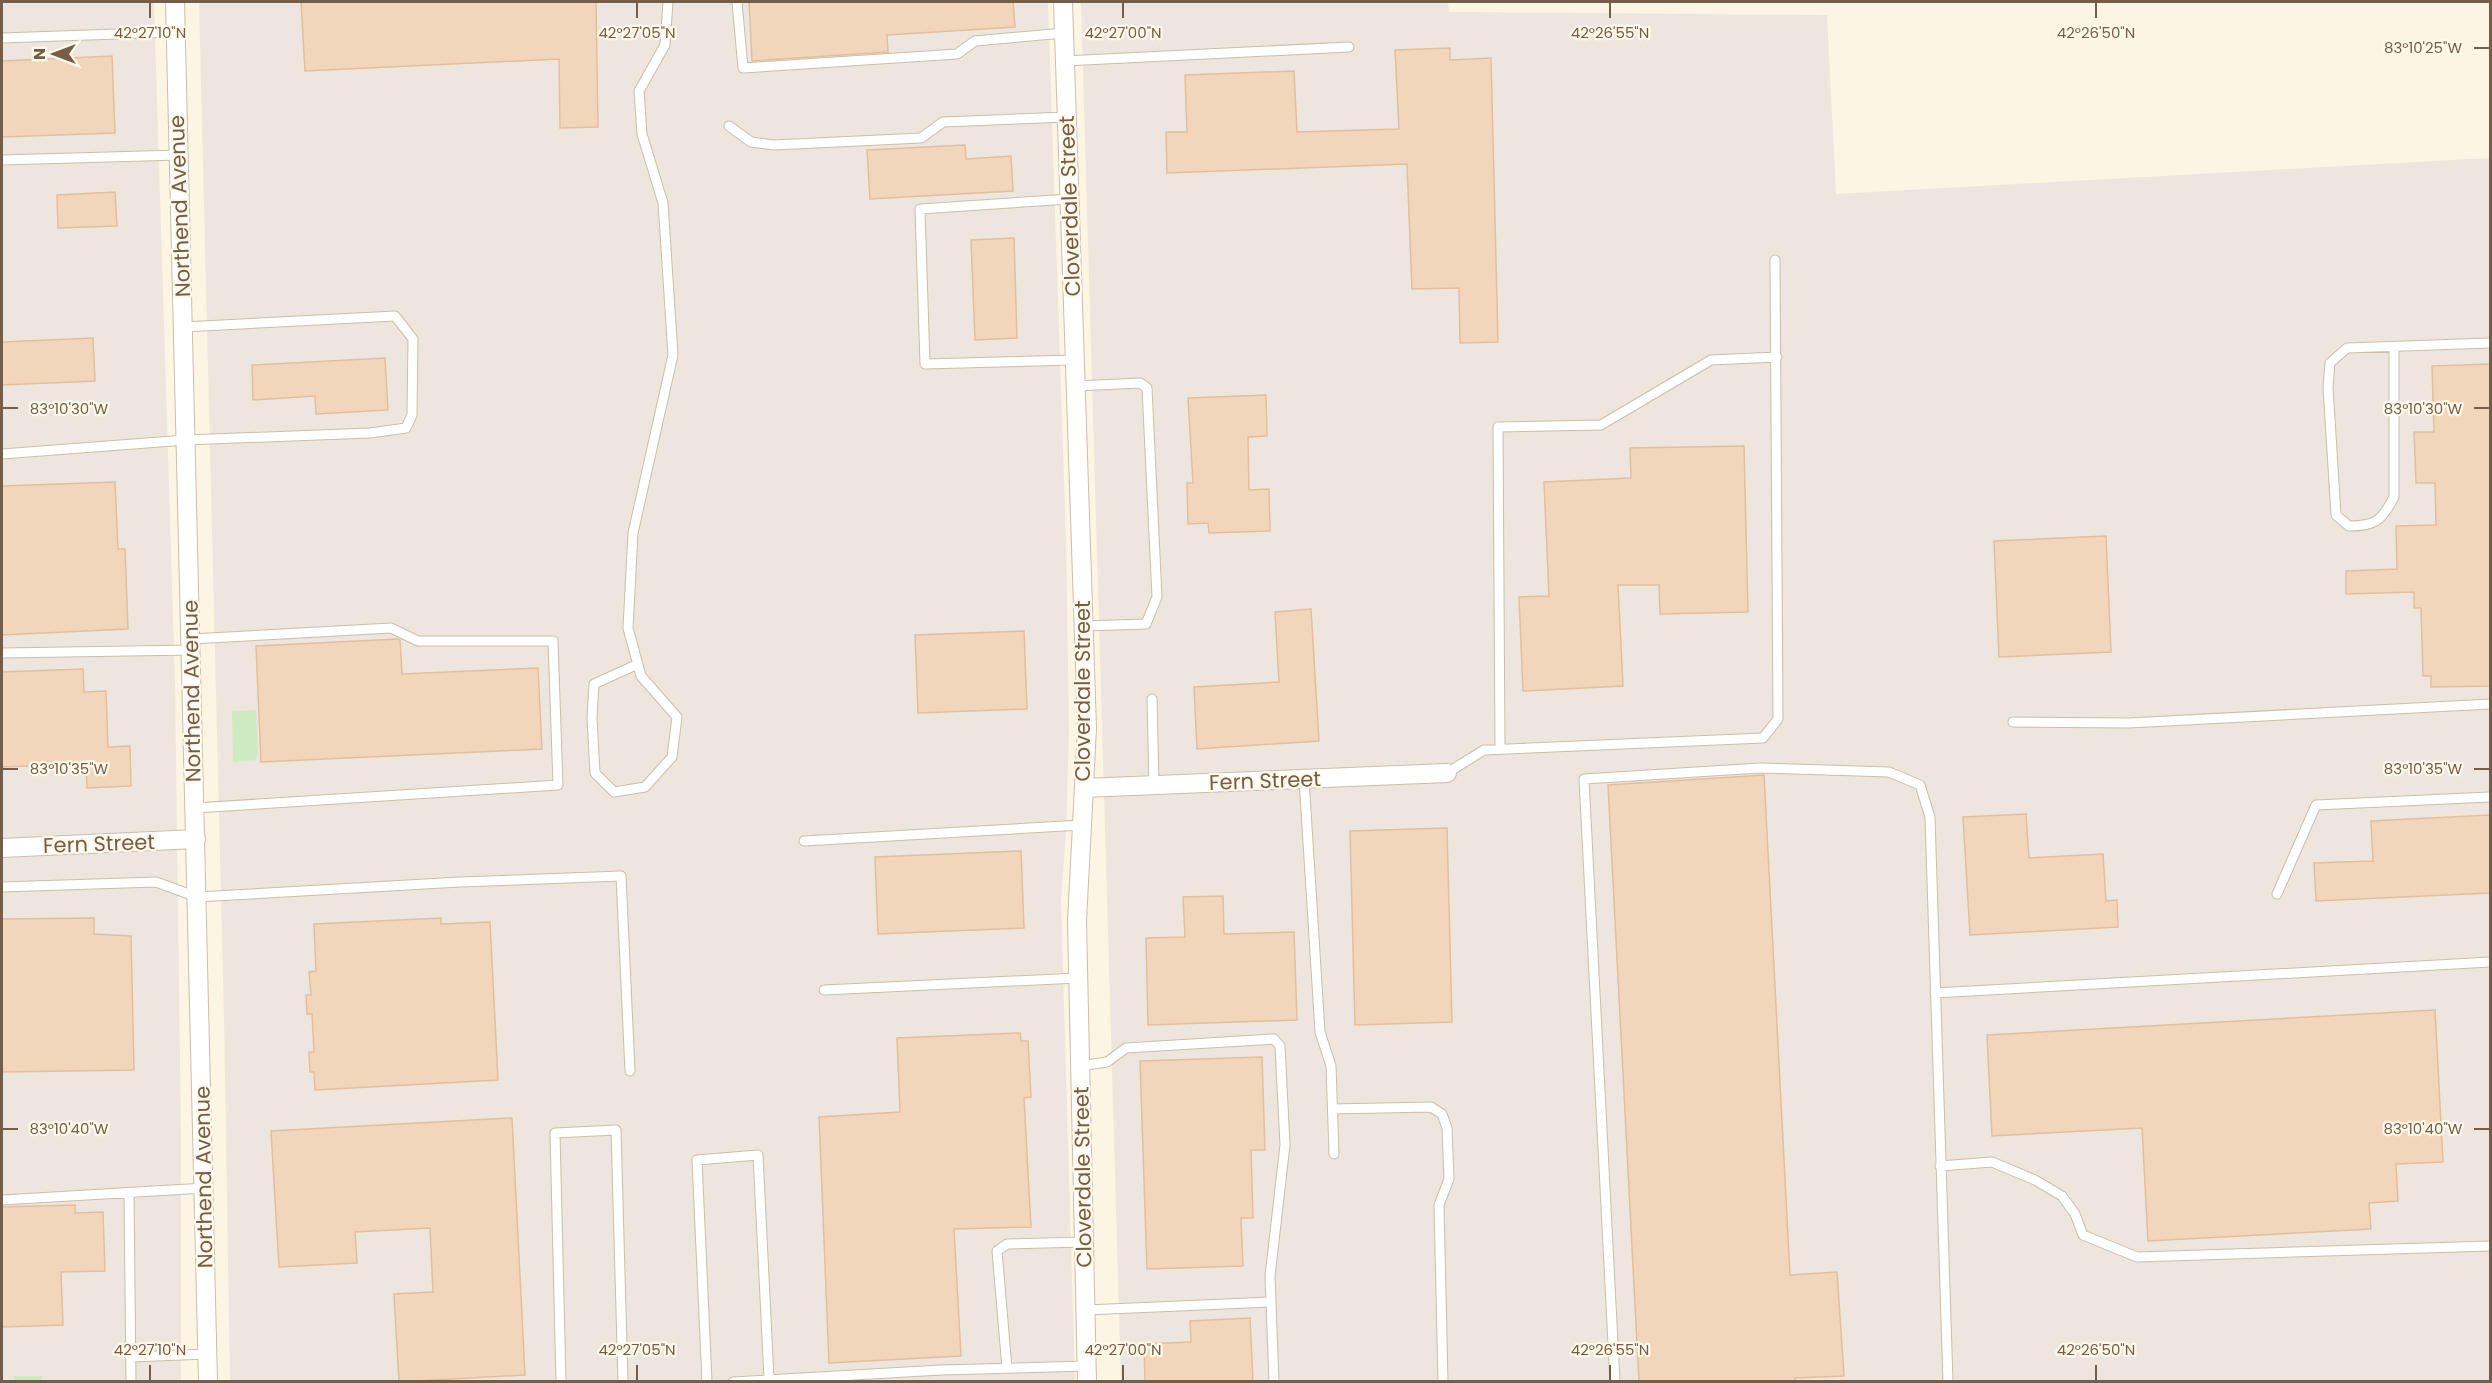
<svg xmlns="http://www.w3.org/2000/svg" width="2492" height="1383" viewBox="0 0 2492 1383" font-family="Poppins,sans-serif">
<style>
.industrial{fill:#ece6de}
.green{fill:#ceeac2}
.building{fill:#f1d6bb;stroke:#e4be9c;stroke-width:1.5}
.lines{fill:none;stroke-linecap:round;stroke-linejoin:round}
.lane-casing{stroke:#cdbdaa;stroke-width:11}
.street-casing{stroke:#cdbdaa;stroke-width:20}
.lane{stroke:#fff;stroke-width:9}
.street{stroke:#fff;stroke-width:18}
.ticks{fill:none;stroke:#745d49;stroke-width:2}
.labels{text-anchor:middle;stroke-width:4.5;stroke-linejoin:round;paint-order:stroke}
.street-label{font-size:21px;fill:#745d49;stroke:#fff9ea}
.ticks-label{font-size:15px;text-anchor:middle;fill:#745d49;stroke:#fff9ea;stroke-width:4.5;stroke-linejoin:round;paint-order:stroke}
</style>
<rect width="100%" height="100%" fill="#fcf5e4"/>
<!-- industrial -->
<path class="industrial" d="M2,2H154L175,681L181,1137V1381L2,1382Z
M199,2H1048L1066,540L1069,731L1066,833L1061,901L1075,1381H230L224,1018Z
M1081,2H1448L1449,12L1827,15L1836,194L2490,158V1381H1121Z"/>
<!-- green -->
<path class="green" d="M256,710L258,756H256V760L233,762L232,711Z
M14,1376H42V1381H14Z"/>
<!-- building -->
<path class="building" d="M301,2H596L598,127L560,128L559,59L305,71Z
M749,2H1013L1015,27L887,35L888,52L752,61Z
M1450,48V60L1491,58L1498,342L1460,343L1459,288L1412,289L1407,164L1167,173L1166,132H1187L1185,75L1294,71L1297,132L1399,129L1395,50Z
M112,56L115,133L2,137V61Z
M965,145L966,159L1011,156L1013,191L870,199L867,150Z
M115,192L117,226L58,228L57,195Z
M1014,238L1017,338L975,340L971,240Z
M93,338L95,381L2,385V342Z
M385,358L388,410L316,414L315,396L253,400L252,365Z
M2490,364V686L2431,687V676H2423L2421,608H2414V592L2346,594V571L2397,569L2396,526L2436,525L2435,483H2416L2414,432H2434L2432,366Z
M1266,395L1267,436L1248,437L1249,490L1269,489L1270,531L1209,533L1208,523L1188,524L1187,483H1193L1188,398Z
M1744,446L1748,612L1660,614L1659,585H1618L1623,686L1523,691L1519,597L1549,596L1544,482L1631,478L1630,448Z
M115,482L118,549H125L128,629L2,635V486Z
M2106,536L2111,652L1999,657L1994,541Z
M1311,609L1319,741L1197,749L1194,687L1279,682L1275,612Z
M1024,631L1027,709L918,713L915,635Z
M398,639L400,640L402,674L538,668L542,749L261,762L256,646Z
M83,669L84,692L106,691L108,747L130,746L131,786L87,788L86,764L2,767V672Z
M1764,775L1790,1275L1837,1272L1844,1376L1795,1378L1796,1382H1639L1608,785Z
M2026,814L2029,858L2103,854L2106,901L2117,900L2118,927L1970,935L1963,817Z
M2490,815V893L2316,901L2314,863L2373,861L2371,821Z
M1447,828L1452,1022L1355,1025L1350,831Z
M1021,851L1024,928L878,934L875,857Z
M1223,896L1224,934L1294,932L1297,1020L1148,1025L1146,938L1185,937L1183,897Z
M94,918V934L131,936L134,1070L2,1072V919Z
M441,918V924L490,922L498,1080L315,1090L314,1072H310L309,1052H314L312,1014H307L306,995H311L309,972L316,971L314,924Z
M2435,1010L2443,1162L2396,1164L2398,1201L2369,1203L2371,1229L2148,1241L2142,1128L1992,1136L1987,1035Z
M1020,1033L1021,1041H1028L1031,1097L1024,1098L1031,1227L954,1229L961,1356L829,1363L819,1117L900,1112L897,1038Z
M1262,1057L1265,1150H1251L1253,1218H1241L1243,1266L1147,1269L1140,1061Z
M512,1118L525,1375L399,1382L394,1294L433,1292L430,1228L355,1232L357,1263L279,1267L271,1131Z
M75,1205V1213L103,1212L105,1271L61,1272L63,1325L2,1327V1207Z
M1250,1318L1253,1382H1145L1144,1344L1191,1342L1190,1321Z"/>
<g class="lines">
<defs>
<path id="lane" d="M737,2L743,68L957,54L975,41L1064,33
M2,38L175,32
M1064,61L1349,47
M729,126L751,142L774,145L921,138L943,122L1066,117
M2,160L179,155
M1069,199L920,209L925,364L1076,360
M2394,348V497C2382,520 2376,526 2349,526L2336,515L2328,387L2330,363L2347,348L2490,343
M1076,386L1140,383L1147,388L1157,597L1146,624L1084,626
M2,454L186,440L370,433L406,428L412,415L413,339L395,316L183,327
M191,639L391,628L418,641H553L558,785L195,808
M2,653L192,650
M638,664L594,684L592,718L595,773L614,792L645,787L672,757L677,717L641,676L628,628L633,533L673,355L663,203L642,134L639,91L665,45L668,2
M1152,699L1154,785
M2013,722L2129,723L2490,704
M1500,749L1498,427L1601,425L1711,360L1777,357
M1447,773L1484,750L1763,738L1778,719L1775,260
M1304,779L1320,1032L1331,1066L1334,1154
M804,841L1082,825
M2,887L156,882L197,897L460,882L621,876L630,1071
M2277,894L2316,805L2490,797
M824,990L1078,978
M1935,993L2490,962
M1080,1066L1107,1062L1126,1048L1274,1039L1280,1046L1285,1145L1270,1276L1274,1382
M1333,1109L1431,1107L1442,1114L1447,1128L1449,1179L1439,1205L1443,1382
M1940,1166L1992,1162L2035,1180L2062,1196L2075,1214L2083,1235L2137,1257L2490,1246
M129,1193L131,1382
M2,1200L205,1188
M1086,1310L1271,1302
M130,1357L208,1354
M1007,1368L997,1251L1007,1244L1084,1242
M561,1382L555,1133L616,1130L623,1382
M707,1382L697,1160L758,1155L769,1379
M733,1382L941,1370L1087,1366
M1615,1382L1584,779L1760,768L1889,772L1920,785L1930,817L1948,1382"/>
<path id="street" d="M175,2L208,1382
M1063,2L1087,728L1077,921L1087,1382
M1084,788L1447,773
M2,848L196,839"/>
</defs>
<!-- lane casing -->
<use href="#lane" class="lane-casing"/>
<!-- street casing -->
<use href="#street" class="street-casing"/>
<!-- lane -->
<use href="#lane" class="lane"/>
<!-- street -->
<use href="#street" class="street"/>
</g>
<!-- ticks -->
<path class="ticks" d="M150,3V18M637,3V18M1123,3V18M1610,3V18M2096,3V18M2474,48H2489M3,408H18M2474,408H2489M3,769H18M2474,769H2489M3,1129H18M2474,1129H2489M150,1365V1380M637,1365V1380M1123,1365V1380M1610,1365V1380M2096,1365V1380"/>
<g class="labels">
<!-- street labels -->
<g class="street-label">
<text transform="translate(180 206) rotate(-92)" y="7">Northend Avenue</text>
<text transform="translate(1070 206) rotate(-92)" y="7">Cloverdale Street</text>
<text transform="translate(192 691) rotate(-91)" y="7">Northend Avenue</text>
<text transform="translate(1083 691) rotate(-90)" y="7">Cloverdale Street</text>
<text transform="translate(1265 781) rotate(-2)" y="7">Fern Street</text>
<text transform="translate(99 844) rotate(-2)" y="7">Fern Street</text>
<text transform="translate(204 1177) rotate(-91)" y="7">Northend Avenue</text>
<text transform="translate(1083 1177) rotate(-91)" y="7">Cloverdale Street</text>
</g>
</g>
<g class="ticks-label">
<text x="150" y="38">42°27'10"N</text>
<text x="637" y="38">42°27'05"N</text>
<text x="1123" y="38">42°27'00"N</text>
<text x="1610" y="38">42°26'55"N</text>
<text x="2096" y="38">42°26'50"N</text>
<text x="2423" y="53">83°10'25"W</text>
<text x="2423" y="414">83°10'30"W</text>
<text x="69" y="414">83°10'30"W</text>
<text x="2423" y="774">83°10'35"W</text>
<text x="69" y="774">83°10'35"W</text>
<text x="2423" y="1134">83°10'40"W</text>
<text x="69" y="1134">83°10'40"W</text>
<text x="150" y="1355">42°27'10"N</text>
<text x="637" y="1355">42°27'05"N</text>
<text x="1123" y="1355">42°27'00"N</text>
<text x="1610" y="1355">42°26'55"N</text>
<text x="2096" y="1355">42°26'50"N</text>
</g>
<!-- border -->
<rect width="2492" height="1383" fill="none" stroke="#745d49" stroke-width="6"/>
<!-- north arrow -->
<g transform="translate(54 54) rotate(270)" stroke="#fff9ea" stroke-width="4.5" paint-order="stroke">
<path d="M0-4.5L10 22L0 15L-10 22Z" fill="#745d49"/>
<text y="-9" font-size="16" font-weight="bold" text-anchor="middle" fill="#745d49">N</text>
</g>
</svg>
